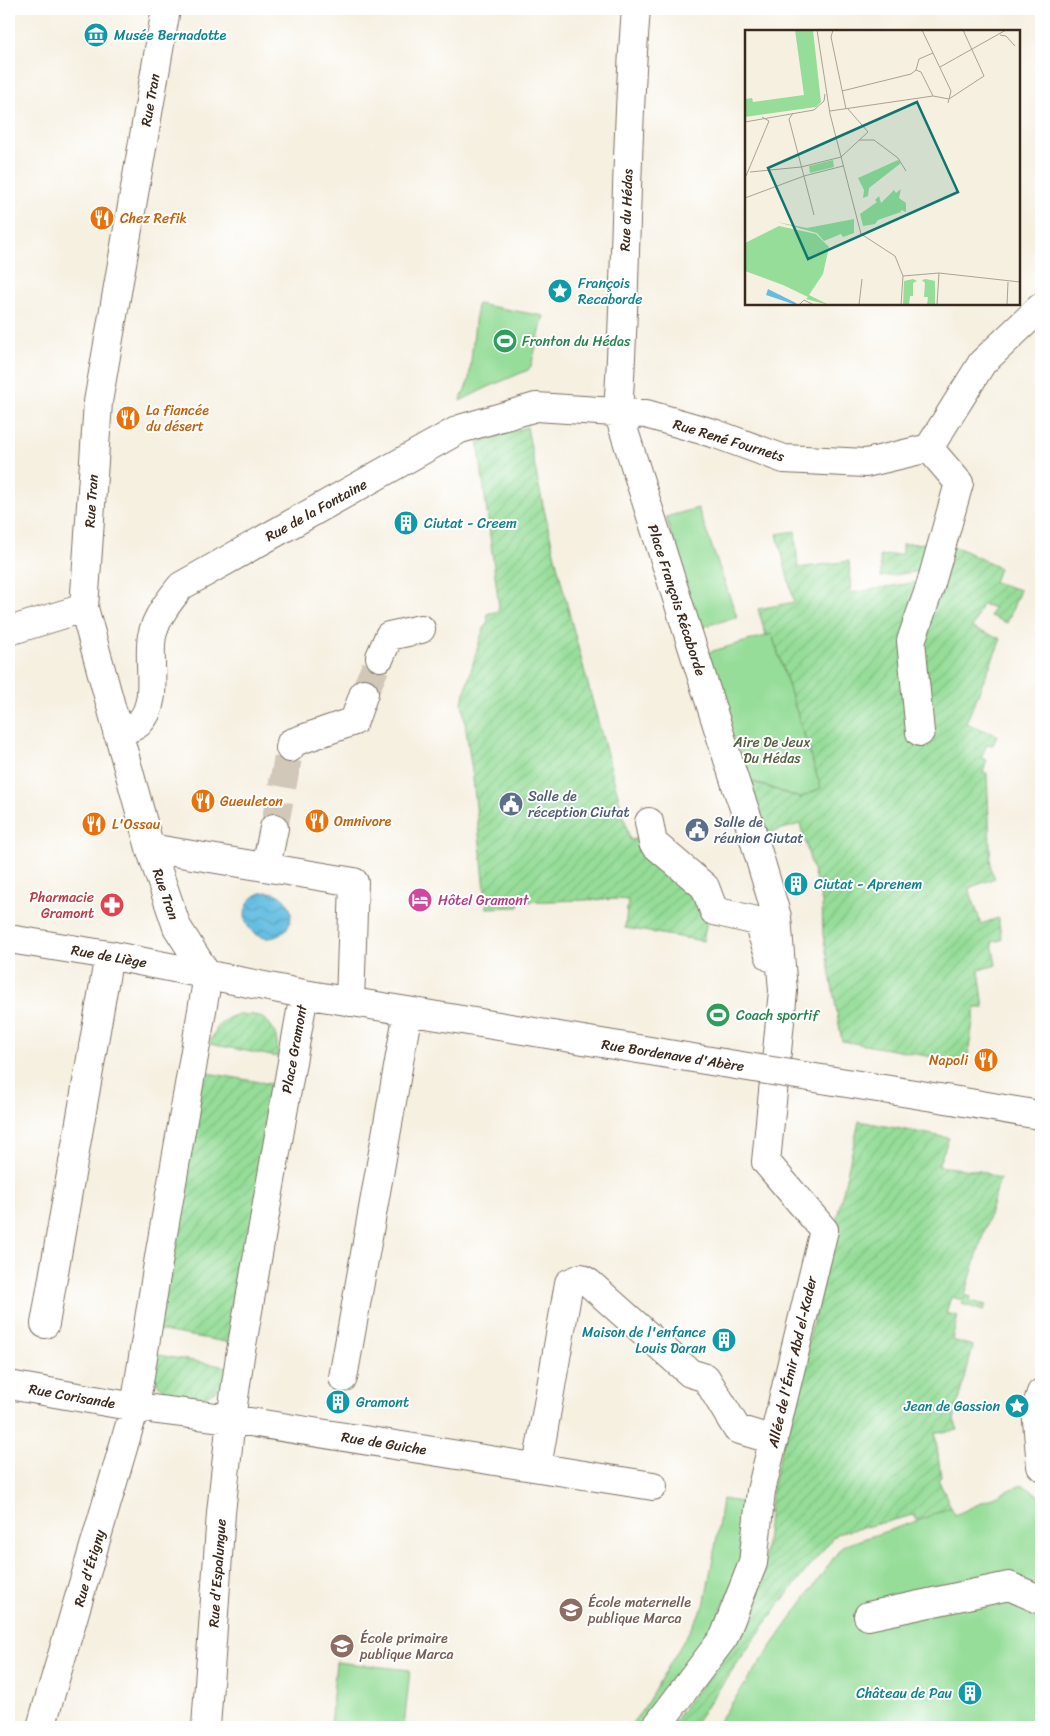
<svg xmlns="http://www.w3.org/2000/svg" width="1050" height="1736" viewBox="0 0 1050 1736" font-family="Sriracha,sans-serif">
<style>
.green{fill:#95dd98;stroke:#68845b}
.garden{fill:url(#garden-furrows);stroke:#68845b}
.water{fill:url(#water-waves);stroke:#507480}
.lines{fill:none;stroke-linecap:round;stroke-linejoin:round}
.minor-tunnel{stroke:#d1c8ba;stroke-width:28;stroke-dasharray:28 14;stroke-linecap:butt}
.minor-casing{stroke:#7c6f62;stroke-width:30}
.minor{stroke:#fff;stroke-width:28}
.minor-bridge-casing{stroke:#7c6f62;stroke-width:30;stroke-linecap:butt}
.minor-bridge{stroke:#fff;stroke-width:28}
.labels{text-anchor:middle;stroke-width:4;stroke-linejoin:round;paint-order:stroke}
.culture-label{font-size:14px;fill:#0d838f;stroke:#fff;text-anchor:start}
.street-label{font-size:14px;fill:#3b2a1e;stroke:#fff}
.food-label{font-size:14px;fill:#c56008;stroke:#fff;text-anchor:start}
.leisure-label{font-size:14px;fill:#27864d;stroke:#fff;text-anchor:start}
.park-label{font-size:14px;fill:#566043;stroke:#fff}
.service-label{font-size:14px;fill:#4e5e75;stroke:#fff;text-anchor:start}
.health-label{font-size:14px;fill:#be3a42;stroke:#fff;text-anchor:end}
.hotel-label{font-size:14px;fill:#b23c85;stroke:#fff;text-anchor:start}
.education-label{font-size:14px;fill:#785e54;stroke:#fff;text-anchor:start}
.inset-road{fill:none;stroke:#aba193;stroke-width:1}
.view{fill:#0f766e;fill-opacity:0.15;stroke:#0f766e;stroke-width:2.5}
.inset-edge{fill:none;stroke:#3b2a1e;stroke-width:2.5}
</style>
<defs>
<pattern id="garden-furrows" width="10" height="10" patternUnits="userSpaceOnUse" patternTransform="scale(1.25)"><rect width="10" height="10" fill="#95dd98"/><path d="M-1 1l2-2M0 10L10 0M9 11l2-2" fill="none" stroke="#81be83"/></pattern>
<pattern id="water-waves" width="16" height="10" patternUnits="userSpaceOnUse" patternTransform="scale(1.25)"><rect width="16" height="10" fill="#64bee2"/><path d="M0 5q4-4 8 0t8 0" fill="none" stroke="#549bb7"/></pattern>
</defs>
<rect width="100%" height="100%" fill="#fff"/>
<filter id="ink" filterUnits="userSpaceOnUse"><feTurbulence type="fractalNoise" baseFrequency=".02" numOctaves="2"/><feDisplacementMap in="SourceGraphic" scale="10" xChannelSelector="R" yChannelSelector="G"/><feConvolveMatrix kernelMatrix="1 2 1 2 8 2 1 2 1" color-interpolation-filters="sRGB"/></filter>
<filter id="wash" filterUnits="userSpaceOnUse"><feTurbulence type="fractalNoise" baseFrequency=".0096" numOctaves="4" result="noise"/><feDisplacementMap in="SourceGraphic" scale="20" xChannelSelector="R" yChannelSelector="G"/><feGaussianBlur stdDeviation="1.12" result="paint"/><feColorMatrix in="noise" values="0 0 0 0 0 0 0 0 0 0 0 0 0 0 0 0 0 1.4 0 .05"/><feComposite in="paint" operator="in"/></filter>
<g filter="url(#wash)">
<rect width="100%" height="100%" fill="#f6f0e1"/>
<!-- green -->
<path class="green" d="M477,304L544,316L531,366L528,370L486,388L460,401L469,380Z
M698,508L737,617L698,628L666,517Z
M772,634L821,788L800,798L743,778L706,653Z
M1022,1484L1041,1497V1727H715L842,1546L917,1521L951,1507L955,1515Z
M722,1499L753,1504L747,1547L706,1647L643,1727H629L644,1708L704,1606L716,1542Z
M336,1662L410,1670L404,1727H330Z"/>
<!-- garden -->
<path class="garden" d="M527,427C553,566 594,703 630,840L646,837L709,911L703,941L625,928L628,900L618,899L519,902V907L487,908L473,779L462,702L481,636L488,620L487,614L498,611L499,607L478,442Z
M795,531L798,568L849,561L851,593L922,581L926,570L881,577L880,556L902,554V544L935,543L961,549L999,568L994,582L1020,590L1007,623L990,616L994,608L982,604L972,628L1001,639L966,723L997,735L993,745L987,744L981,758L987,760L983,773H987L991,870L995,878L969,888L981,924L998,918L1002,940L992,942L996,965L979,970L984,1008H975L967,1063L842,1041L823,935L822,902L800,824L765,834L749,781L800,798L821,788L772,634L766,635L758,609L794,602L777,534Z
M241,1014C246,1015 253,1014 258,1016C275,1022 279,1041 277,1057L210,1044C215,1027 223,1017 241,1014Z
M202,1072L277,1085L232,1343L157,1330Z
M859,1121L949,1138L938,1166L980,1171L1000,1179L965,1295L971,1297L970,1301L986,1305L983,1311L962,1304L963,1300L951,1297L946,1313L958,1316L952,1340L973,1346L954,1420L958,1430L935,1433L941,1477L938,1479L951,1507L917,1521L914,1515L836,1534L780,1603L692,1727H670L752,1614L763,1569L772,1488L818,1301Z
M153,1354L228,1367C227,1372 226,1378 223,1382C209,1404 169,1406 156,1381C152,1373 152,1364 153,1354Z"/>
<!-- water -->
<path class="water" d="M245 915a23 23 0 1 1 46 0a23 23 0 1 1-46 0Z"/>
</g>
<g filter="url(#ink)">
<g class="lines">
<!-- minor-tunnel -->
<path class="minor-tunnel" d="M364,693L380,657
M274,828L290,748"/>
<defs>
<path id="minor" d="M166,9L98,402L84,608L150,848L177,927L208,976
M636,9C625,143 627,278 618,412L737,788L749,822L777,917L783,991L766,1162L824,1230L761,1491L753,1563L724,1637L656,1727
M9,631L84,608
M380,657L389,636L421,629
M117,732C124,730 134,728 139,723C160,703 147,662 152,636C156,617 169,601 181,586L460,429L536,407L646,414L716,434L784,459L866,463L929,448L982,363L1041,307
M920,732L911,641L930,587L959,483L929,448
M290,748L291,743L354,721L364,693
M649,822L653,843L705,887L714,911L757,921L770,957
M150,848L354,882L350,1002
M266,867L274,828
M9,939L109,955L304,994L723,1063
M958,1101L1039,1115L1041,1114
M45,1324L109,955
M343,1378L408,1011
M9,1385L135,1407L231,1419L653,1486
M1041,1393L1036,1409L1041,1466
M537,1467L569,1283L581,1278L589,1283L690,1373L706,1378L737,1429L774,1440
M868,1616L1009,1586L1041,1600
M41,1727L135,1407L159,1257L208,976
M206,1727L221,1513L231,1419L240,1356L304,994"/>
</defs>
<!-- minor casing -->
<use href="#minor" class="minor-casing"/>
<!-- minor -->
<use href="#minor" class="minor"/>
<defs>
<path id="minor-bridge" d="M723,1063L958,1101"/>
</defs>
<!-- minor-bridge casing -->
<use href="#minor-bridge" class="minor-bridge-casing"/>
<!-- minor-bridge -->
<use href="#minor-bridge" class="minor-bridge"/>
</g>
</g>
<!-- icons -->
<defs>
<symbol id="museum-disc" viewBox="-11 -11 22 22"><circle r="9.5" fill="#0f9aa8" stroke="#fff"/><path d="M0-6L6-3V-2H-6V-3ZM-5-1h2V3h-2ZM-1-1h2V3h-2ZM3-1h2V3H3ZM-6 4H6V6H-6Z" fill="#fff"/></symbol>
<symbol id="restaurant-disc" viewBox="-11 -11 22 22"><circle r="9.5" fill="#e8710a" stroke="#fff"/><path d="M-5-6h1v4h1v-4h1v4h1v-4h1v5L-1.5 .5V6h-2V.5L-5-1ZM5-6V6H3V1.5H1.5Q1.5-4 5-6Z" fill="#fff"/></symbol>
<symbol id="sight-disc" viewBox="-11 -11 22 22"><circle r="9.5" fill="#0f9aa8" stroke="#fff"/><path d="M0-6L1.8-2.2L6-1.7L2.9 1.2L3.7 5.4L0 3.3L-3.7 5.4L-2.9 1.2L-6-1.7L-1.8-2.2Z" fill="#fff"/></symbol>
<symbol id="stadium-disc" viewBox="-11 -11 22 22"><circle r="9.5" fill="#2e9e5b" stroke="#fff"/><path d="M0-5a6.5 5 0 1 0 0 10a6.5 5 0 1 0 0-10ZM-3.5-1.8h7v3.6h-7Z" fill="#fff"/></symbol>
<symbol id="building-disc" viewBox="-11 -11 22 22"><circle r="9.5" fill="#0f9aa8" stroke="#fff"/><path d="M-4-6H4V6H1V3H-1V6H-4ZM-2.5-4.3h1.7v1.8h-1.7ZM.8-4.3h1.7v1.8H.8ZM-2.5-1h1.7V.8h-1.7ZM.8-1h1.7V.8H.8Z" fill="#fff"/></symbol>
<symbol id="civic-disc" viewBox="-11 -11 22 22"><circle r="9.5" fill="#5c6f8a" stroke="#fff"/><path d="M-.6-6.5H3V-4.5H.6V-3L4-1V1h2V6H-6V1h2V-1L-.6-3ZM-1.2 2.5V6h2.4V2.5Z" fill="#fff"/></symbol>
<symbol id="hotel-disc" viewBox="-11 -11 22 22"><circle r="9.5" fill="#d1479c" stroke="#fff"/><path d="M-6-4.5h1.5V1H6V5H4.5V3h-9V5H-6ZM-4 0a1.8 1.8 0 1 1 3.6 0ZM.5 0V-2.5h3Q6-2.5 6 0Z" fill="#fff"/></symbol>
<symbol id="pharmacy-disc" viewBox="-11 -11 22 22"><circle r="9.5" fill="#e0444e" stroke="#fff"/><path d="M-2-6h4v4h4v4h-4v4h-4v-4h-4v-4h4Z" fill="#fff"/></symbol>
<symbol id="school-disc" viewBox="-11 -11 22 22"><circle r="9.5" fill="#8d6e63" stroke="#fff"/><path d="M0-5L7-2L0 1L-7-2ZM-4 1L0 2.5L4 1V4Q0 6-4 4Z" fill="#fff"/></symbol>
</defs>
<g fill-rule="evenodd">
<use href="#museum-disc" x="82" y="21" width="28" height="28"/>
<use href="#restaurant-disc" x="88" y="204" width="28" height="28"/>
<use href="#sight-disc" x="546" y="277" width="28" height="28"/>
<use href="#stadium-disc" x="491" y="327" width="28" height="28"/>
<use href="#restaurant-disc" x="114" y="404" width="28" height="28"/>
<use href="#building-disc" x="392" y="509" width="28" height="28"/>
<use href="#restaurant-disc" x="189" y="787" width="28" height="28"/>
<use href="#civic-disc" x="497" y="790" width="28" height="28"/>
<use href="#restaurant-disc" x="303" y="807" width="28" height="28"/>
<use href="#restaurant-disc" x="80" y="810" width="28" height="28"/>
<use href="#civic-disc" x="683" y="816" width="28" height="28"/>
<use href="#building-disc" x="782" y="870" width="28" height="28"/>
<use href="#hotel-disc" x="406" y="886" width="28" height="28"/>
<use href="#pharmacy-disc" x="98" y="891" width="28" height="28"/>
<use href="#stadium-disc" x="704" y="1001" width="28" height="28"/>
<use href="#restaurant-disc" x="972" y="1046" width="28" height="28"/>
<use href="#building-disc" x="710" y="1326" width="28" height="28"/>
<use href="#building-disc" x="324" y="1388" width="28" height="28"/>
<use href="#sight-disc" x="1003" y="1392" width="28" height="28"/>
<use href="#school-disc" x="557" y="1596" width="28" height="28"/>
<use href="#school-disc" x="328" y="1632" width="28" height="28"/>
<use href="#building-disc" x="956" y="1679" width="28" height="28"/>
</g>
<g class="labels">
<!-- culture labels -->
<g class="culture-label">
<text x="114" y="40">Musée Bernadotte</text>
<text x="578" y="288">François<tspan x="578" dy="16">Recaborde</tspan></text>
<text x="424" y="528">Ciutat - Creem</text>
<text x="814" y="889">Ciutat - Aprenem</text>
<text x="706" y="1337" text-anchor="end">Maison de l'enfance<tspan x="706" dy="16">Louis Daran</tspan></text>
<text x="356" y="1407">Gramont</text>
<text x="1000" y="1411" text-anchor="end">Jean de Gassion</text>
<text x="952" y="1698" text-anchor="end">Château de Pau</text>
</g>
<!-- street labels -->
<g class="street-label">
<text transform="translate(150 100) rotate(-80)" y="5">Rue Tran</text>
<text transform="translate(626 210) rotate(-88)" y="5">Rue du Hédas</text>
<text transform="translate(729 440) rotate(17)" y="5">Rue René Fournets</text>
<text transform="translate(91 501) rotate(-86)" y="5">Rue Tran</text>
<text transform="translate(316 510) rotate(-29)" y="5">Rue de la Fontaine</text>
<text transform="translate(677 600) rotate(72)" y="5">Place François Récaborde</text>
<text transform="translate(166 894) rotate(71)" y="5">Rue Tran</text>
<text transform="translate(109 956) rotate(10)" y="5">Rue de Liège</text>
<text transform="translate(294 1049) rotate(-80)" y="5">Place Gramont</text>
<text transform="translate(673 1055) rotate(9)" y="5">Rue Bordenave d'Abère</text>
<text transform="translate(792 1362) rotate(-77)" y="5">Allée de l'Émir Abd el-Kader</text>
<text transform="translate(72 1396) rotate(10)" y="5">Rue Corisande</text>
<text transform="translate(384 1443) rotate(9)" y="5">Rue de Guiche</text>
<text transform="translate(89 1568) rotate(-74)" y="5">Rue d'Étigny</text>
<text transform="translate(217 1573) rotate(-86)" y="5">Rue d'Espalungue</text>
</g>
<!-- food labels -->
<g class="food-label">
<text x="120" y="223">Chez Refik</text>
<text x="146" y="415">La fiancée<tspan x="146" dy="16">du désert</tspan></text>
<text x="220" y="806">Gueuleton</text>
<text x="334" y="826">Omnivore</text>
<text x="112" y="829">L'Ossau</text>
<text x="968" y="1065" text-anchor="end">Napoli</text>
</g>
<!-- leisure labels -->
<g class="leisure-label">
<text x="522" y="346">Fronton du Hédas</text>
<text x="736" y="1020">Coach sportif</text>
</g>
<!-- park labels -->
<g class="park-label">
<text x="772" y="747">Aire De Jeux<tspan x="772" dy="16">Du Hédas</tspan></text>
</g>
<!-- service labels -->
<g class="service-label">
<text x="528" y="801">Salle de<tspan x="528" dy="16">réception Ciutat</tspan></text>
<text x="714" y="827">Salle de<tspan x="714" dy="16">réunion Ciutat</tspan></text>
</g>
<!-- health labels -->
<g class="health-label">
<text x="94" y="902">Pharmacie<tspan x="94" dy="16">Gramont</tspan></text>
</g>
<!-- hotel labels -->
<g class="hotel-label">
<text x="438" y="905">Hôtel Gramont</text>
</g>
<!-- education labels -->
<g class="education-label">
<text x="588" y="1607">École maternelle<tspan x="588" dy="16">publique Marca</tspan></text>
<text x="360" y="1643">École primaire<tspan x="360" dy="16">publique Marca</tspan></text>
</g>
</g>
<!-- overview -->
<g transform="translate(745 30)">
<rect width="275" height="275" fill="#f6f0e1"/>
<path d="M50,0H68L76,72L71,77L0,87V69L7,68L8,72L59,65ZM34,196L71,204L84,217L78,244L64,265L84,275L61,269L63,267L38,255L0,241V213ZM168,249L172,251L168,253V266H165L164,275H158L159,251ZM181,249L190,251V275H182L183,267H179L180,253L177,250Z" fill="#95dd98"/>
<path d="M88,130L89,137L65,143L64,136ZM153,130L156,133L124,158L123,166L118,168L119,160L113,148ZM156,159L154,168L161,173V182L156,180V182L133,190L130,194L118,196L115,184L132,172L130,170L134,166L136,173L149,160L151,163ZM109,189V203L98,207L96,204L79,211L72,203L32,192L62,198Z" fill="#95dd98"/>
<path d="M23,259L51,273V275L21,265Z" fill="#64bee2"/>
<path class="inset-road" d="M72,0L85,84L116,204L150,226L158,246M88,0L86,7L101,79M177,0L206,61L203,73M255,5L261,6L270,16M195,37L261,0M171,40L176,42L188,66M97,61L166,44L171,40L174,29L188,23M204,69L239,46L218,0M85,81L188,66L204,69M48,83L44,89L69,185M0,92L69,80L79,71L80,64M114,110H129L153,128L161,141M96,127L123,102L103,79M5,142L56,137L96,127M1,146L24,91L17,87M0,168L59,146L98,136M158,246L194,243L275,252M54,275L59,270L69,275M114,275L117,249M156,275L158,246M192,275L194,243M262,275L263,252"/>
<path class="view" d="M172,72L213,162L63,229L23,138Z"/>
<rect width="275" height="275" class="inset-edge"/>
</g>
<!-- margin -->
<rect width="1050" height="1736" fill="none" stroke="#fff" stroke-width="30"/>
</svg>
